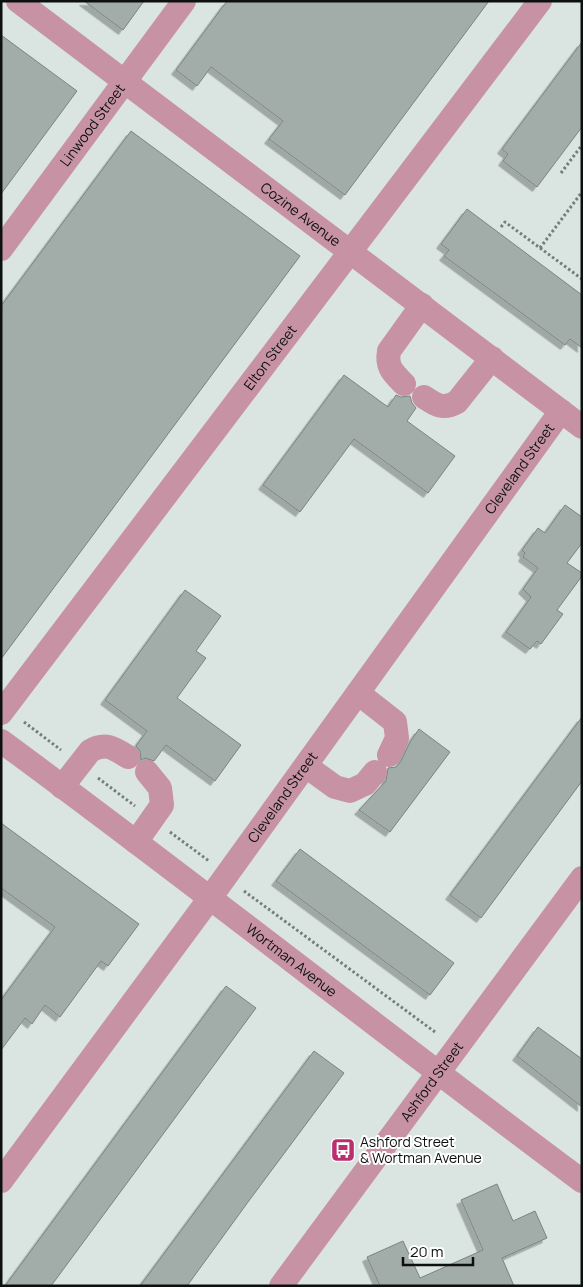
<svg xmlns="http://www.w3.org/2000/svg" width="583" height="1287" viewBox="0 0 583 1287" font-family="Manrope,sans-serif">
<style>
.building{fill:#a2aca9;stroke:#7b8482;filter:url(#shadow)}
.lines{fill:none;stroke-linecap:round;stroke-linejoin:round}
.path{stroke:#757d7b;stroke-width:3;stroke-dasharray:2.5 2.5;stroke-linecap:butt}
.minor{stroke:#c792a3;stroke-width:24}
.labels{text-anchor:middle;stroke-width:4;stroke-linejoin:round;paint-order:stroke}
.street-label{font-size:14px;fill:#0c100f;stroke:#fff}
.poi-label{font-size:14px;fill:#0c100f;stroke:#fff;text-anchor:start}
</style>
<defs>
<filter id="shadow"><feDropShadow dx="-4.5" dy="4.5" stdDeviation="0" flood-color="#0004"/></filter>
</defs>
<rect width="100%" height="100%" fill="#dae5e2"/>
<!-- building -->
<path class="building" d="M84,1H144L123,30Z
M227,1H489L345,195L269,139L283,121L211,67L197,86L176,70Z
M1,35L77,91L1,194Z
M582,42V127L537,187L503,161L508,154L502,149Z
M131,131L300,256L1,659V306Z
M467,209L582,295V348L570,339L565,345L444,256L449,250L441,244Z
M344,375L388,407L396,395L401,397L410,396L412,403L416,408L407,421L455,456L428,493L354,439L300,512L263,485Z
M565,505L582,517V543L567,563L582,573V576L557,610L563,614L541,644L537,641L530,649L506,632L531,597L523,589L538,568L523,557L525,553L522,550L538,528L545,533Z
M185,590L221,616L196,651L206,658L177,698L241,745L215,781L166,745L154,761L145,758L141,760L140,751L136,746L147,731L105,700Z
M582,717V781L481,918L450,895Z
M419,729L450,752L390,832L359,810L386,781L388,768L396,767L401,761L410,742Z
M1,823L139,924L108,966L101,961L60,1017L45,1005L32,1024L25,1018L1,1050V1000L55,927L1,888Z
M300,849L454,963L430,995L276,881Z
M226,986L256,1008L158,1141L51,1286H5Z
M538,1027L582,1059V1107L517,1056Z
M314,1051L344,1073L248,1202L187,1286H140Z
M497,1184L513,1221L535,1211L547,1238L502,1258L514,1286H380L367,1257L403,1241L420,1278L483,1250L461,1200Z"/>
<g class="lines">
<!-- path -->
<path class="path" d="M561,173L582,145
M501,227L505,222L582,279
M540,248L582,192
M24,722L61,750
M98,778L135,806
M170,832L209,861
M244,891L435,1032"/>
<!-- minor -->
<g class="minor">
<path id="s1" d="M18,1L582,427"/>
<path id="s2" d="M1,249L184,1"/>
<path d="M404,384C393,373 386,367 389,351L422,305"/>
<path d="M424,397C436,405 443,410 457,402L492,358"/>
<path d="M358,693L395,722L397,738L389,755"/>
<path id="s3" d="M1,713L540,1"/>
<path id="s4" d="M1,741C197,885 387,1036 582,1181"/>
<path d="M306,766L335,787L350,791L365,784L375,772"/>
<path d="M62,787L90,751C105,742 114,748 128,757"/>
<path d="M136,842L162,805L160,788L147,772"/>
<path id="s5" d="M1,1181L210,898L561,411"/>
<path id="s6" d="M281,1286L582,878"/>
</g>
</g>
<!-- icons -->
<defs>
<symbol id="bus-square" viewBox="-11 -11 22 22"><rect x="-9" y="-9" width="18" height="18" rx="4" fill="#b8306f" stroke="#fff"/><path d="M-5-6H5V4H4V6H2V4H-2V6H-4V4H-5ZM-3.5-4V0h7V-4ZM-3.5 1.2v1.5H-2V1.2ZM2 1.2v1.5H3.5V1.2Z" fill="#fff"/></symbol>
</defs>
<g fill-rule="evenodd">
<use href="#bus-square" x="329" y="1136" width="28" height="28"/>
</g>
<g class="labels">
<!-- street labels -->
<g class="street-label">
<text dy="5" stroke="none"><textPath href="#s2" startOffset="154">Linwood Street</textPath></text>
<text dy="5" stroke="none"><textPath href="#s1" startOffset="354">Cozine Avenue</textPath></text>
<text dy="5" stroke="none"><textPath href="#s3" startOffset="446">Elton Street</textPath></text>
<text dy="5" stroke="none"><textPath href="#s5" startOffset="881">Cleveland Street</textPath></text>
<text dy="5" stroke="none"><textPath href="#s5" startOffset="476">Cleveland Street</textPath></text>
<text dy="5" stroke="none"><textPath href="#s4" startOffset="364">Wortman Avenue</textPath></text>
<text dy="5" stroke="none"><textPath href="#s6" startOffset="254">Ashford Street</textPath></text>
</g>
<!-- poi labels -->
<g class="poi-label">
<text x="360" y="1147">Ashford Street<tspan x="360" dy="16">&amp; Wortman Avenue</tspan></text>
</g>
</g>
<!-- border -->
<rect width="583" height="1287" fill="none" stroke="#0c100f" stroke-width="5"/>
<!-- scale -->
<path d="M403 1257v8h70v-8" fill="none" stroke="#0c100f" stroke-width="2.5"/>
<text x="410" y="1257" font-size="15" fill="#0c100f" stroke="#ffffff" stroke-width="4" paint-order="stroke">20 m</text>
</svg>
